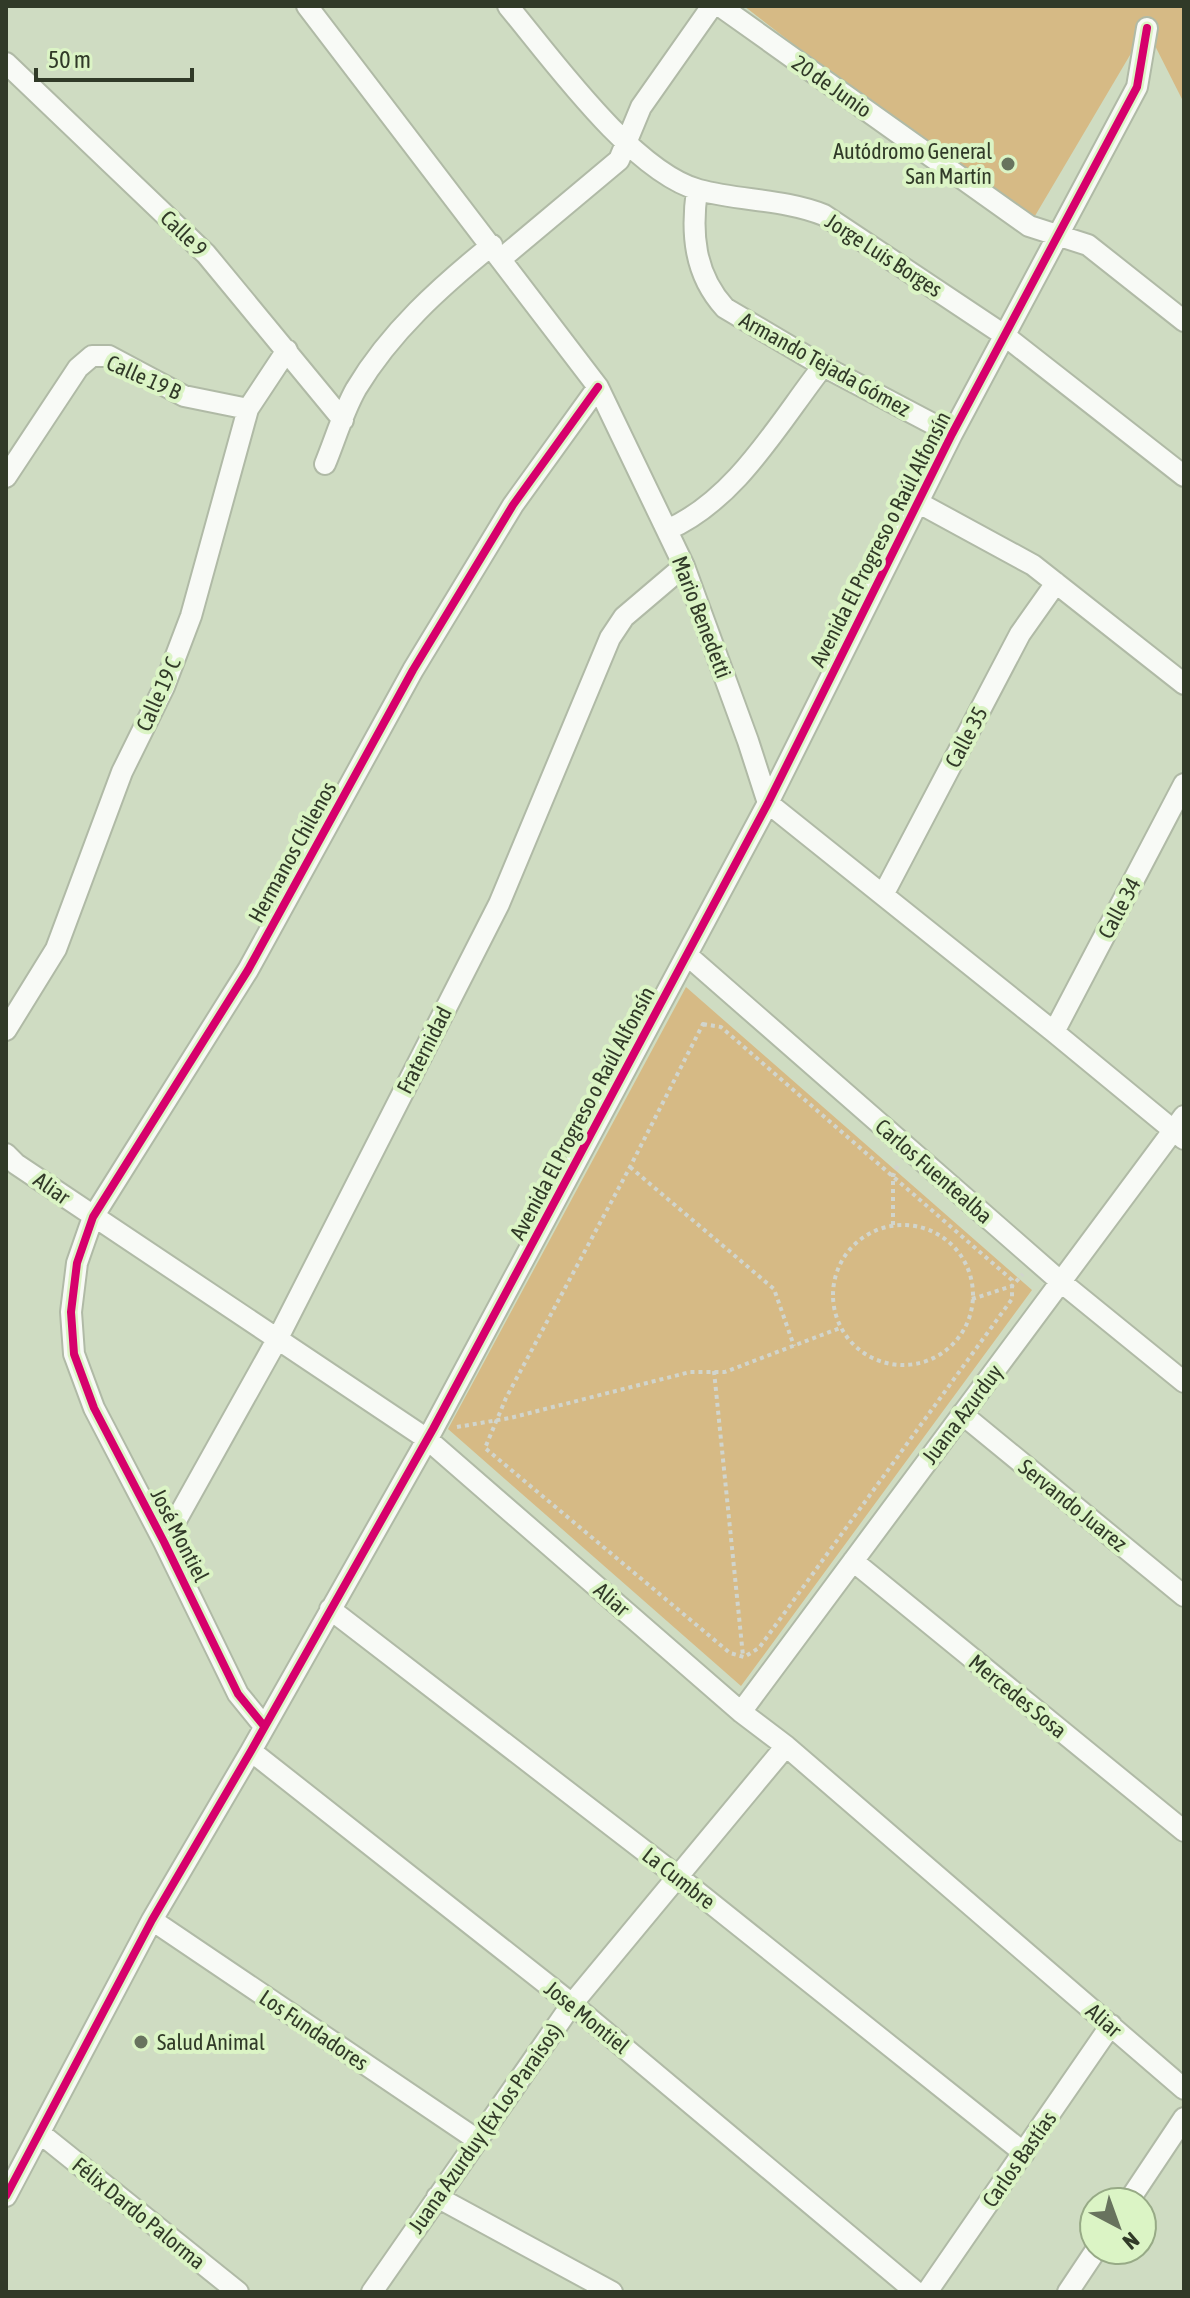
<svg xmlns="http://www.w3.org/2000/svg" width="1190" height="2298" viewBox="0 0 1190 2298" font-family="'Asap Condensed',sans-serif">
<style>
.green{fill:#d6ba85}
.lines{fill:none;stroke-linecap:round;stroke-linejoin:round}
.minor-casing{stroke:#b0baa6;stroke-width:24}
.path{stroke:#d1d5cd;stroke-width:4;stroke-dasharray:4 4;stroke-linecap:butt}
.minor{stroke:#f8faf6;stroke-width:20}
.cycleway-casing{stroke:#dbf4c5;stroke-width:13}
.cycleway{stroke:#d6006c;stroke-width:8}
.poi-dot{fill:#68735e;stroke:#dbf4c5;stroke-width:3}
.labels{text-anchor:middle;stroke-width:8;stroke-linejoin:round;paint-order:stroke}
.street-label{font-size:22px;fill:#313a28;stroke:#dbf4c5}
.poi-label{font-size:22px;fill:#313a28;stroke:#dbf4c5;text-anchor:end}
</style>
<rect width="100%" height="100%" fill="#cfdcc2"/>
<!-- green -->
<path class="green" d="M744,6H1184V103L1146,28L1029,226Z
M686,987L1032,1290L741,1686L448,1429Z"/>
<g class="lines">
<defs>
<path id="minor" d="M307,6L598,387L684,566L748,741L768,803L1054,1032L1184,1139
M508,6C552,59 633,172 699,190C740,201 784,199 824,215L1004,335L1184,476
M720,6L1029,226L1088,245L1184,321
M6,63L206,254L343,420
M697,190C691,233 694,274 725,308L823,366L952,434
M502,258L619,160L641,107L712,6
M325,464C335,440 343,412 356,389C390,332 440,287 492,245
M6,477L78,368L92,356H109L184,396L248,409
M919,503L1033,565L1184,684
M667,530C736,500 778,424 823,366
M883,895L1020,634L1056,583
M687,955L1061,1282L1184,1382
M6,1030L56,949L122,772L164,687L191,616L248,409L287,350
M1054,1032L1184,784
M6,1154L16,1164L427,1439L741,1712L786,1746L1184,2089
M962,1414L1184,1596
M164,1542L278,1338L499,904L610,638L624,617L684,566
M853,1561L1184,1831
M330,1609L677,1876L1024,2153
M741,1712L1184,1116
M264,1726L238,1694L164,1542L94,1408L74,1354L71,1312L77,1263L93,1217L248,970L413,670L513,505L598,387
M251,1751L572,2004L916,2292
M152,1920L476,2139
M41,2134L238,2292
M6,2196L152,1920L251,1751L433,1429L768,803L952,434L1137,87L1147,28
M437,2197L612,2292
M1128,2202L1184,2118
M372,2292L572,2004L786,1746
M927,2292L1111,2025
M1068,2292L1096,2250"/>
</defs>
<!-- minor casing -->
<use href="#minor" class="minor-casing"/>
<!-- path -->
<path class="path" d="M703,1024L721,1027L1012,1280V1299L759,1648L744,1657L730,1653L485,1448L506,1398L630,1167Z
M630,1167L774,1289L794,1346
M893,1225V1176L898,1165
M833 1295a70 70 0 1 1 140 0a70 70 0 1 1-140 0Z
M972,1299L1012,1286L1023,1274
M714,1371L743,1656
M457,1427L510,1418L690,1372H725L840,1328"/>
<!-- minor -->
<use href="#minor" class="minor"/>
<defs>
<path id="cycleway" d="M264,1726L238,1694L164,1542L94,1408L74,1354L71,1312L77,1263L93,1217L248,970L413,670L513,505L598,387
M6,2196L152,1920L251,1751L433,1429L768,803L952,434L1137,87L1147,28"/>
</defs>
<!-- cycleway casing -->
<use href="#cycleway" class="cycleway-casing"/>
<!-- cycleway -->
<use href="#cycleway" class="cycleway"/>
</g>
<!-- markers -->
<g class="poi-dot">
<circle cx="1008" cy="164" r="8"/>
<circle cx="141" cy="2042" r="8"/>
</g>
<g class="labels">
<!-- street labels -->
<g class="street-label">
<text transform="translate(832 86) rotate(35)" y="8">20 de Junio</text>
<text transform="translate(184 233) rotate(44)" y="8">Calle 9</text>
<text transform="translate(884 255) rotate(33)" y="8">Jorge Luis Borges</text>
<text transform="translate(825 364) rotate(29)" y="8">Armando Tejada Gómez</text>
<text transform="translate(144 377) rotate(24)" y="8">Calle 19 B</text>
<text transform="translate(880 539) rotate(-63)" y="8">Avenida El Progreso o Raúl Alfonsín</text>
<text transform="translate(702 617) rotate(69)" y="8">Mario Benedetti</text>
<text transform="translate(158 694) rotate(-66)" y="8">Calle 19 C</text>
<text transform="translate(966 737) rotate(-62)" y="8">Calle 35</text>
<text transform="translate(292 852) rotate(-61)" y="8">Hermanos Chilenos</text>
<text transform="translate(1119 908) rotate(-62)" y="8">Calle 34</text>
<text transform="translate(424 1050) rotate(-63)" y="8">Fraternidad</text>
<text transform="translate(582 1113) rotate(-62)" y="8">Avenida El Progreso o Raúl Alfonsín</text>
<text transform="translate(934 1171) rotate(41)" y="8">Carlos Fuentealba</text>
<text transform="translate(52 1188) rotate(35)" y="8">Aliar</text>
<text transform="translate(962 1414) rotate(-53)" y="8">Juana Azurduy</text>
<text transform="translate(1073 1505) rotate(39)" y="8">Servando Juarez</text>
<text transform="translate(180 1535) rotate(63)" y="8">José Montiel</text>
<text transform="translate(612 1599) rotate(41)" y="8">Aliar</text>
<text transform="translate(1018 1696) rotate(39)" y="8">Mercedes Sosa</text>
<text transform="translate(679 1878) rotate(38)" y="8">La Cumbre</text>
<text transform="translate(587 2017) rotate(39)" y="8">Jose Montiel</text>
<text transform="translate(1104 2020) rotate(41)" y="8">Aliar</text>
<text transform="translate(314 2030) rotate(34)" y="8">Los Fundadores</text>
<text transform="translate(485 2128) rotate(-55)" y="8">Juana Azurduy (Ex Los Paraisos)</text>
<text transform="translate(1019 2159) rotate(-55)" y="8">Carlos Bastías</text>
<text transform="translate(139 2213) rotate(39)" y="8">Félix Dardo Palorma</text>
</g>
<!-- poi labels -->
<g class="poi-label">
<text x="992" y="159">Autódromo General<tspan x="992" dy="25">San Martín</tspan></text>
<text x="157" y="2050" text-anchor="start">Salud Animal</text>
</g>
</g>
<!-- border -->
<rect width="1190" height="2298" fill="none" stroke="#313a28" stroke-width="16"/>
<!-- north arrow -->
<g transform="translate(1118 2226) rotate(139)"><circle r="38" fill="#dbf4c5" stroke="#97aa86" stroke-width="2"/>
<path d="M0-6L14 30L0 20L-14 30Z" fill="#68735e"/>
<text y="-12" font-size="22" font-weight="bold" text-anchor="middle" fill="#313a28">N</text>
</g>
<!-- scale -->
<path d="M36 68v12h156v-12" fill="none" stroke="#313a28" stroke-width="4"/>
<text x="48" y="68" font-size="24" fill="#313a28" stroke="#dbf4c5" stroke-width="6" paint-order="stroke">50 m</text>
</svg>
